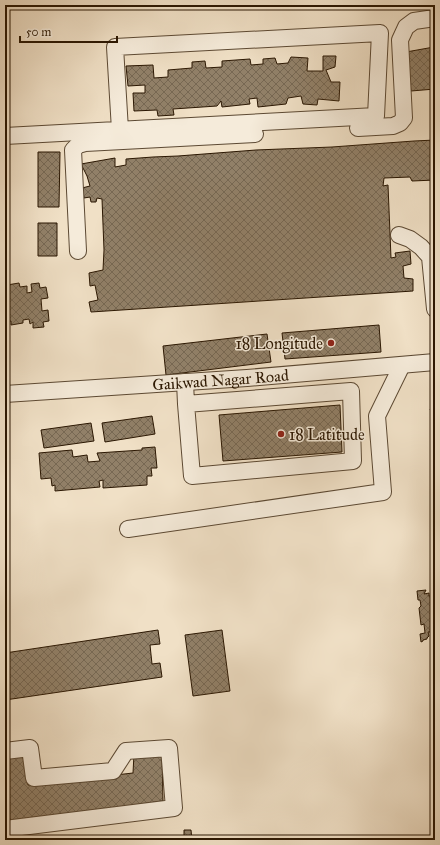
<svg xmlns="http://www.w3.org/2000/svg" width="440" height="845" viewBox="0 0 440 845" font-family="'IM FELL Great Primer',serif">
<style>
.building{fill:url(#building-cross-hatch);stroke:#2b1702}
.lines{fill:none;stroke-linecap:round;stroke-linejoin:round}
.minor-casing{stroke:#5c4933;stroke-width:18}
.minor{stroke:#f5ebda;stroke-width:16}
.poi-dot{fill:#8f2418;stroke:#f5ebda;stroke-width:1.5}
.labels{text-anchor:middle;stroke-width:3;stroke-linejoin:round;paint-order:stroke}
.poi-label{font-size:16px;fill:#2b1702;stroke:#f5ebda;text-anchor:end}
.street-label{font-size:16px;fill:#2b1702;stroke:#f5ebda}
</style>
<defs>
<pattern id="building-cross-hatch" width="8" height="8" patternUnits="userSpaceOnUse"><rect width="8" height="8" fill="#918068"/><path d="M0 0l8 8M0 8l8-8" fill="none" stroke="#776853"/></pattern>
</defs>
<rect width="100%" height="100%" fill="#f0e0c6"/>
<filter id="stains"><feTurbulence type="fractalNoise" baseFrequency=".005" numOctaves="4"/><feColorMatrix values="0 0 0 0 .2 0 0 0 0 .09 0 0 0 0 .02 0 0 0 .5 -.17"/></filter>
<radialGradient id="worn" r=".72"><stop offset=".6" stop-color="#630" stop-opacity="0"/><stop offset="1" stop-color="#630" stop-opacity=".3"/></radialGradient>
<!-- building -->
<path class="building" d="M432,34H435V89L411,91L406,52L434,47Z
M323,56H336L335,67L326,70L331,82H340L339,101L318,99L317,105L303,104L301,96L288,98L286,104L258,107L257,98L249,99L250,104L222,107L221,101L217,106L173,109L174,115L158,116L157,110L134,111L133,93H145V85L128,86L126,66L153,65L154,78L168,77V70L192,68V62L205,61L206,68L222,67V61L250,59L251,65L263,64V59L275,58L277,64L288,63L291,57L308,58L307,71H323Z
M435,140V180L412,181L410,177L384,178L383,186L388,185L391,258L396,257L395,253L410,251L411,264L403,266L404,278L413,279V291L91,312L89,302L98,300L95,285L90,286L89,273L103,270L104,250L102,199L97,198L96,202H91L90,197L84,198L82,188L90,186L87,176L81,164L115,158V167L126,165V159L153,157L178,156L256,150L332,147L414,141Z
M38,152H60L59,207H38Z
M38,223H57V256H38Z
M19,283L20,287L27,286V293L32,292L31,284L39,283L40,288L46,287L48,298L41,299L42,311L48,310L49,321L43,322L44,327L33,328V322L30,324L29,319L23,320V323L11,325V321L5,322V288H7V285Z
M379,325L381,352L285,359L282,333Z
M267,334L271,362L166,375L163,346Z
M340,405L342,452L223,461L219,415Z
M432,406H435V411L430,410Z
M152,416L155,434L105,442L102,423Z
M91,423L94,441L44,448L41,430Z
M155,447L157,468H151L152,476H147V485L103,488V480L99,481L100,487L55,491V485L52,486L51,478L41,479L39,453L72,450L73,457L87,455L88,462L100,461L97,453L142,450V448Z
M433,587H435V636H433L432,632H428L429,636L427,638V639L423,640V641L421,642L420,634L425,633L424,624L421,625L419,608L421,606L420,600H418L417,591L426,590L424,594L429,593V596H431V592H434Z
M158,630L160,644L150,645L152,664L160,663L162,677L5,700V653Z
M222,630L230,691L193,696L185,635Z
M162,753L163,801L5,823V756L25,754L28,785L133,773L134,754Z
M184,830H191L192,840H184Z"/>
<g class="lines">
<defs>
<g id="minor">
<path d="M358,128L393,126L400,123L404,118L400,40L406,27L414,21L435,18"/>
<path d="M5,136L376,116L380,33L115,47L120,130"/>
<path d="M399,235L410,239L421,247L430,257L435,309"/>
<path d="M78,251L73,150L78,145L85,143L255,134"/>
<path d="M185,382L186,404L192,476L353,461L351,391L186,404"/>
<path id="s1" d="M5,394L247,378L435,362"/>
<path d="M128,529L383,492L377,416L402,365"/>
<path d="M5,751L30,748L34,778L113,771L126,751L169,748L174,808L5,829"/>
</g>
</defs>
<!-- minor casing -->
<use href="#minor" class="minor-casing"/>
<!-- minor -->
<use href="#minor" class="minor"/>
</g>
<!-- markers -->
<g class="poi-dot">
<circle cx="331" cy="343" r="4"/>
<circle cx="281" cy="434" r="4"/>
</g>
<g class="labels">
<!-- poi labels -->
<g class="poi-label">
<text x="323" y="349">18 Longitude</text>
<text x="289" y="440" text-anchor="start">18 Latitude</text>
</g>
<!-- street labels -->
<g class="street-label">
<text dy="6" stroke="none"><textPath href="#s1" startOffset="216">Gaikwad Nagar Road</textPath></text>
</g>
</g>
<!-- margin -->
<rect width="440" height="845" fill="none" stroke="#f0e0c6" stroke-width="20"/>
<rect x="6" y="6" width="428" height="833" fill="none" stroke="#2b1702" stroke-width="2"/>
<rect x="10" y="10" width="420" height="825" fill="none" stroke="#2b1702"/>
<!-- scale -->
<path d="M20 36v6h97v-6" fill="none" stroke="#2b1702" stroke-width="2"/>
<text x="26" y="36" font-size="12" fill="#2b1702" stroke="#f5ebda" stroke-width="3" paint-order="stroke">50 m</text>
<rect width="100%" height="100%" filter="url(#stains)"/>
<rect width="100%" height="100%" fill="url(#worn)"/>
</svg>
